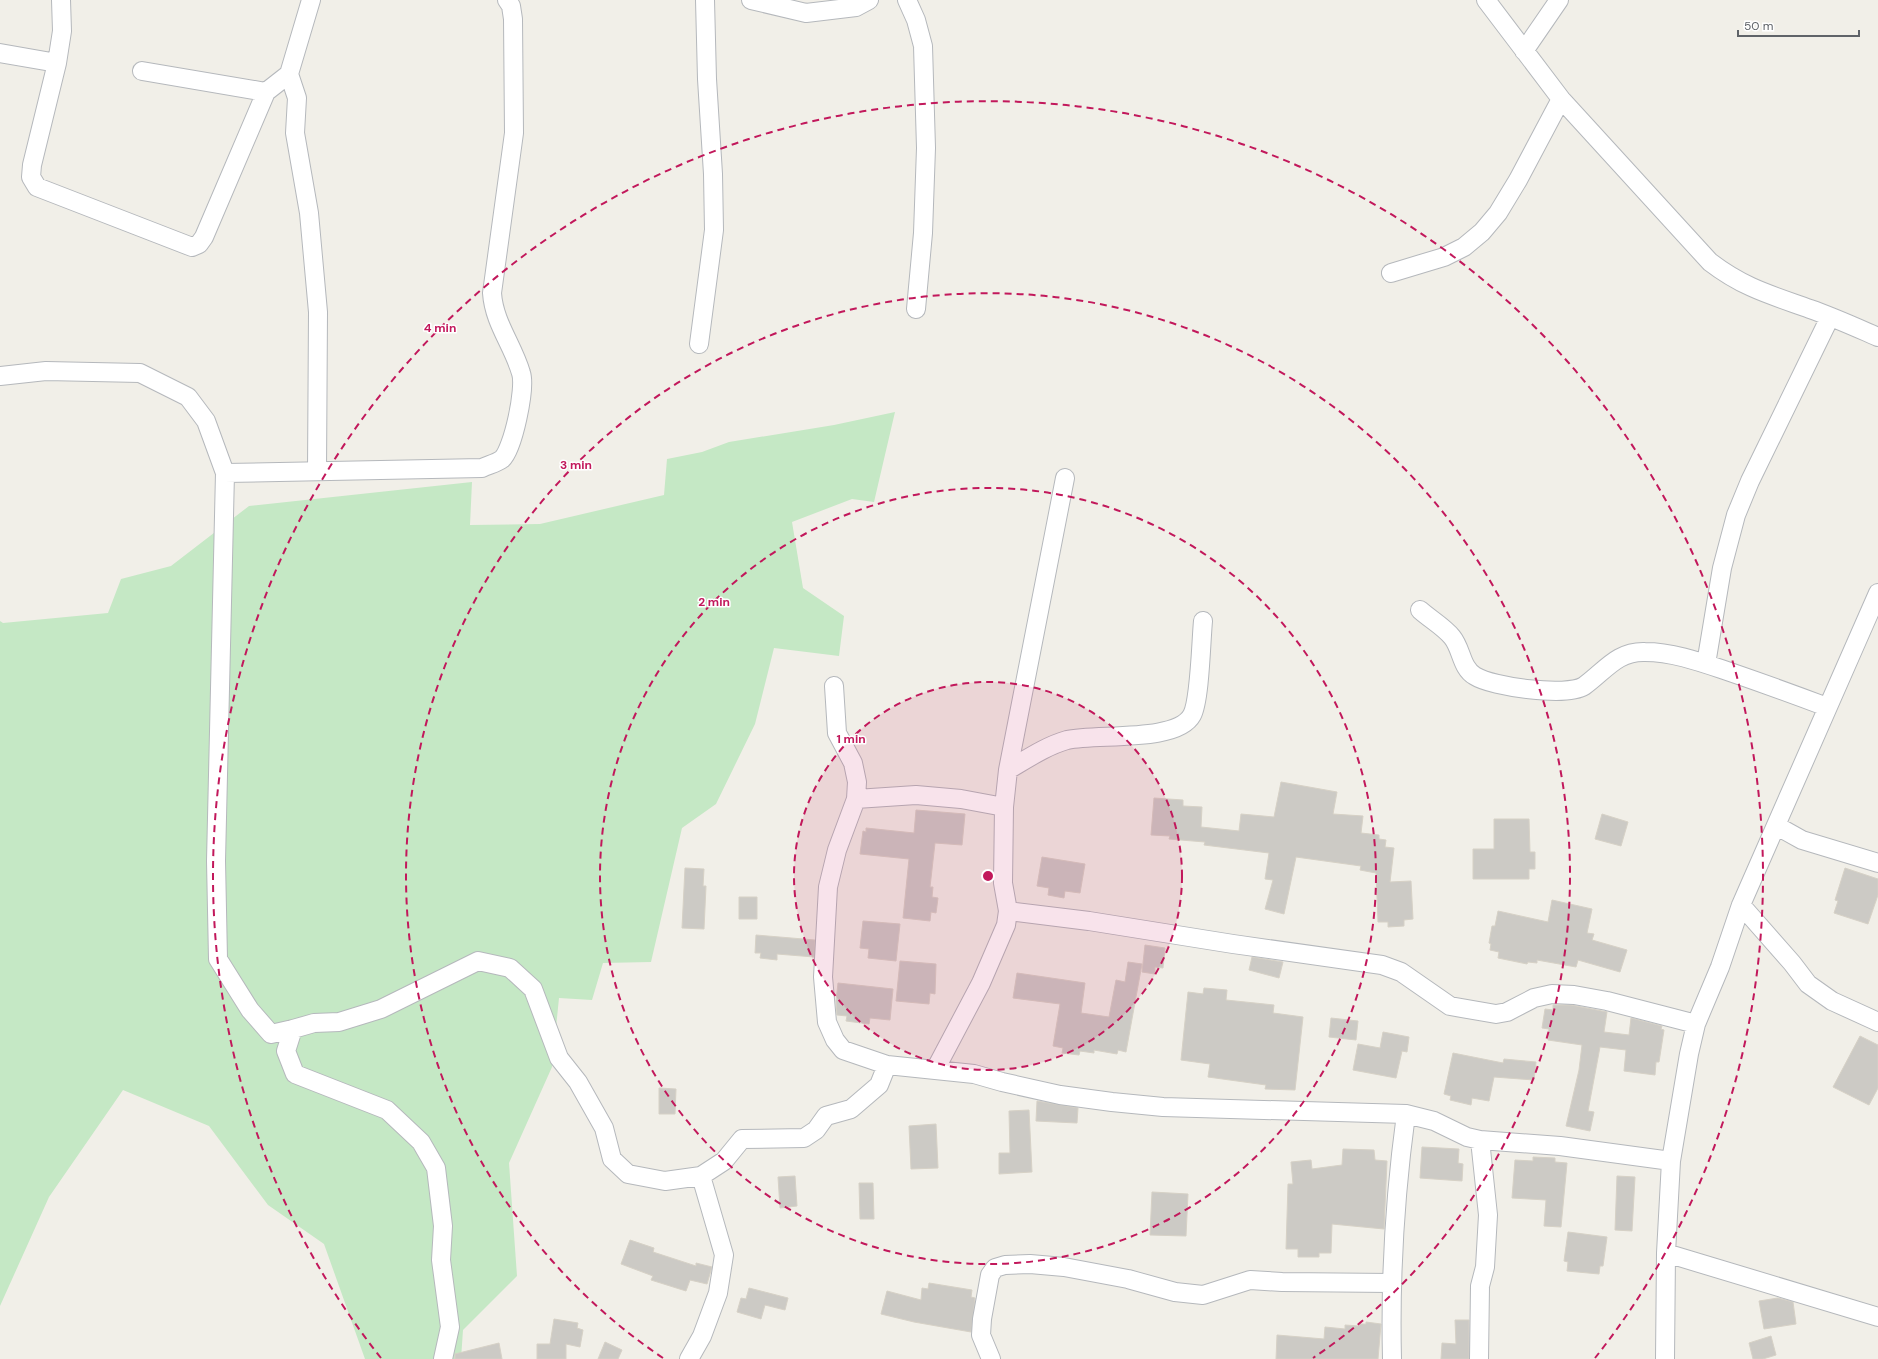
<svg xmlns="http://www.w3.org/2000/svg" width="1878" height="1359" viewBox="0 0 1878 1359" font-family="'DM Sans',sans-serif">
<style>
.green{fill:#c5e8c5}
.building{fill:#cccac5;stroke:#d6d1c6}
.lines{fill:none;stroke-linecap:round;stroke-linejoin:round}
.minor-casing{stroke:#b5b8bc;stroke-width:20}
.minor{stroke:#fff;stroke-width:18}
.ring{fill:none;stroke:#c2185b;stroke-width:2;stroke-dasharray:7 5}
.centre{fill:#c2185b;stroke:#fff;stroke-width:2}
.ring-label{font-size:12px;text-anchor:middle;font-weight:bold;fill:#c2185b;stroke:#fff;stroke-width:3;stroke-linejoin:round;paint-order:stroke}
</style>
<rect width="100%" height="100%" fill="#f1efe8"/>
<!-- green -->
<path class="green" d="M895,412L874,502L852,499L792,522L803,588L844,616L839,656L774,648L755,724L716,804L682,828L651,962L603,963L592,1000L559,998L552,1067L509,1163L517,1276L463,1330L461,1359H365L324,1244L268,1205L209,1126L123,1090L49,1197L0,1306V621L3,623L108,613L121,579L171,566L249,506L472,482L470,525L540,524L664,495L667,459L702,452L729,442L834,425Z"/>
<!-- building -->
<path class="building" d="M1281,782L1337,792L1333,814L1363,816L1361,833L1379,835V839L1386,840L1385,847L1394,848L1390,882L1411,881L1413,919L1404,920V926L1388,927V922H1378L1376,873L1360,870L1361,866L1296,857L1284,914L1265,909L1273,880L1265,879L1269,853L1204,845L1205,842L1169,839L1170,836L1151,835L1154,798L1183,800V806L1202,807L1201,827L1239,831L1241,814L1274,817Z
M916,810L965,814L962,845L935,843L930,887H933L932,897L938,898L936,913L931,912L930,921L903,918L909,859L860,854L863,831L866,832V828L914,833Z
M1602,814L1628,822L1621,846L1595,839Z
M1494,819H1529L1530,852H1535V869H1529V879H1473V849H1494Z
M1042,857L1085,864L1080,893L1065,891L1064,898L1048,895L1049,888L1037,886Z
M685,868L704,869L703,886H706L704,929L682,928Z
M1845,868L1878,879V895L1868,924L1834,913L1838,901L1835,900Z
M739,897H757V919H739Z
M1552,900L1592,909L1587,933L1594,934L1592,940L1627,950L1620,972L1578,960L1576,967L1537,960V963L1528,962L1527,964L1498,958L1499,952L1490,950L1491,944L1489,943L1492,926H1495L1498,911L1548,922Z
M863,921L900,924L896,961L868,958L869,949L860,948Z
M756,935L815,940L814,957L777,954V960L760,958L761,953H755Z
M1145,945L1165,948L1163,968L1155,967V974L1142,972Z
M1252,957L1283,962L1279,978L1249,970Z
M900,961L936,964L935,994L930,993L929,1004L896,1001Z
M1128,962L1142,964L1126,1052L1118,1050L1117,1054L1094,1050V1053L1080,1051L1079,1055L1062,1053L1063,1048L1053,1046L1060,1004L1013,998L1017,973L1085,983L1081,1013L1109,1017L1116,980L1125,982Z
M838,983L893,989L890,1020L870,1018L869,1024L846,1021L847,1016L837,1015L836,1001Z
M1204,988L1227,990L1226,1000L1274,1005L1273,1013L1303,1017L1295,1090L1265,1089L1266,1085L1208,1077L1210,1064L1181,1060L1188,992L1203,994Z
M1553,1005H1571L1607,1012L1604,1032L1629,1035L1631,1018L1662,1026L1661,1029L1664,1030L1659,1062H1656L1655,1075L1624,1071L1626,1050L1600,1047L1588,1111L1594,1112L1590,1131L1566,1126L1579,1070L1582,1045L1548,1040L1549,1029L1542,1028L1545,1009L1553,1010Z
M1331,1018L1358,1021L1356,1040L1329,1037Z
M1383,1032L1409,1037L1407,1052L1402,1051L1396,1078L1353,1070L1358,1044L1380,1048Z
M1860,1036L1878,1045V1088L1869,1105L1833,1087Z
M1453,1053L1503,1063L1504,1059L1536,1062L1534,1080L1494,1077L1489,1101L1472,1098L1471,1105L1450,1100L1451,1096L1444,1094Z
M659,1088L676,1089L675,1114H659Z
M1037,1101L1078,1108L1077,1123L1036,1121Z
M1029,1110L1032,1172L999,1174V1153H1010L1009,1111Z
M936,1124L938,1168L911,1169L909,1126Z
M1422,1147L1459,1149L1458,1163L1463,1164L1462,1181L1420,1178Z
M1343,1149L1374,1150L1375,1160L1387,1161L1384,1229L1332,1224L1331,1253H1319V1257H1298V1249H1286L1288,1184H1293L1291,1162L1311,1160L1312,1169L1342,1165Z
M1533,1157L1555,1158V1162L1567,1163L1561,1227L1544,1226L1546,1200L1512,1198L1515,1160L1533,1161Z
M795,1176L797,1206L780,1208L778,1177Z
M1617,1176L1635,1177L1632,1231L1615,1230Z
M859,1183H873L874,1219H860Z
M1152,1192L1188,1194L1186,1236L1150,1235Z
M1568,1232L1607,1237L1603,1266H1600L1599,1274L1567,1271L1568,1262L1564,1261Z
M630,1240L654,1248L653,1252L696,1266V1263L712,1267L707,1284L690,1280L686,1291L651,1280L653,1276L621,1264Z
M929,1283L972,1290L971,1297L975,1298L971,1332L914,1322L881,1314L887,1291L921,1300L922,1288L928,1289Z
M749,1288L788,1298L785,1310L765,1305L761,1319L737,1312L741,1298L746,1299Z
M1778,1298L1793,1302L1796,1324L1764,1329L1759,1301Z
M554,1319L578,1323L577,1328L583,1330L580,1347L566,1344V1359H537V1344H550Z
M1455,1320H1469V1359H1441L1442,1343L1456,1344Z
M1366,1322L1381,1324L1378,1359H1276L1277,1335L1324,1339L1325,1327L1345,1329V1325L1359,1326V1324H1366Z
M1771,1336L1776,1355L1763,1359H1753L1749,1343Z
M605,1342L622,1350L618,1359H598Z
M499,1343L502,1359H455V1354Z"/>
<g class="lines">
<defs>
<path id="minor" d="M311,0L289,74L297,98L295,133L309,213L318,312L317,471
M751,0L806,13L856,7L869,0
M907,0L916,20L923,46L926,148L923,233L916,309
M1486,0L1561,99L1710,262C1744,288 1771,295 1810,309C1833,317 1855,327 1878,337
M1524,51L1559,0
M0,53L57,63L62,31L61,0
M57,63L32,165L31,177L37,187L192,247L199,244L204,237L266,92L289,74
M142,71L266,92
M1391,273L1444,257L1464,247L1482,232L1498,213L1518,180L1561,99
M699,344L714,230L713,174L707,79L705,0
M0,376L46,371L140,373L188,397L206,421L225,473L216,861L218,959L250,1010L271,1034L293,1029
M225,473L482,468C488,465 497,463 502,459C513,449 526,388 521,373C513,345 494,323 492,293L514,133L513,19L511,6L507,0
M1420,610C1430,619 1444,627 1452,637C1462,649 1461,668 1475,676C1492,687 1567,697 1584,686C1605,671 1617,651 1645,652C1674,652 1703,663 1730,672C1762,683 1795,695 1827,707
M1706,664L1722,568L1736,515L1750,481L1830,317
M834,686L837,733L853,763L857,782L856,799L837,850L828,887L823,977L827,1022L835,1040L843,1050L887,1065L974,1074L1002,1082L1060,1095L1112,1102L1163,1107L1406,1114L1434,1121L1467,1137L1480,1140L1560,1146L1671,1161
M1008,770L1065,478
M856,799L916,795L961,799L1004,807L1008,770C1027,759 1046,746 1067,740C1096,733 1177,743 1192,715C1200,700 1201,641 1203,621
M1777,826L1802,840L1878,863
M1741,905L1792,963L1808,984L1832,1001L1878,1022
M1008,911L1089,921L1233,944L1382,965L1401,972L1450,1006L1496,1014L1507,1012L1534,998L1552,994L1574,995L1607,1001L1696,1024
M935,1070L981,983L1006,925L1008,911L1003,883L1004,807
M1666,1253L1878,1317
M443,1359L450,1327L441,1260L443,1226L436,1168L421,1142L387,1110L295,1074L286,1051L293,1029L314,1023L339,1022L381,1009L478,961L510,968L533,989L559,1058L578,1082L604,1128L612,1159L628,1174L665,1181L701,1176L724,1161L742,1139L804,1138L816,1130L826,1116L851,1109L879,1085L887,1065
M689,1359L702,1336L718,1293L724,1255L701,1176
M991,1359L981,1335L982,1319L990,1275L995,1268L1005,1265L1030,1264L1064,1267L1128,1279L1175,1292L1203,1295L1250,1280L1282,1282L1392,1283
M1392,1359C1390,1277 1395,1195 1406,1114
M1479,1359L1480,1286L1485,1267L1488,1215L1480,1140
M1665,1359L1666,1253L1671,1161L1689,1054L1696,1024L1720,967L1741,905L1878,593"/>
</defs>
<!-- minor casing -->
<use href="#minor" class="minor-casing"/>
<!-- minor -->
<use href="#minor" class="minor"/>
</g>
<!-- distance rings -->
<circle cx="988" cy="876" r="194" fill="#c2185b" fill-opacity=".12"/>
<g class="ring">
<circle cx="988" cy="876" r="194"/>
<circle cx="988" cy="876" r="388"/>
<path d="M663 1358A582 582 0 1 1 1313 1358"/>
<path d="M381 1358A775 775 0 1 1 1595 1358"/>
</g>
<circle cx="988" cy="876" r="6" class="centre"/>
<g class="ring-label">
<text x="440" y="332">4 min</text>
<text x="576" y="469">3 min</text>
<text x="714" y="606">2 min</text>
<text x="851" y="743">1 min</text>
</g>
<!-- scale -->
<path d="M1738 30v6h121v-6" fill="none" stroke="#5f6368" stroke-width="2"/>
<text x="1744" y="30" font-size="12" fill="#5f6368" stroke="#ffffff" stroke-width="3" paint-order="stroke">50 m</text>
</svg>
